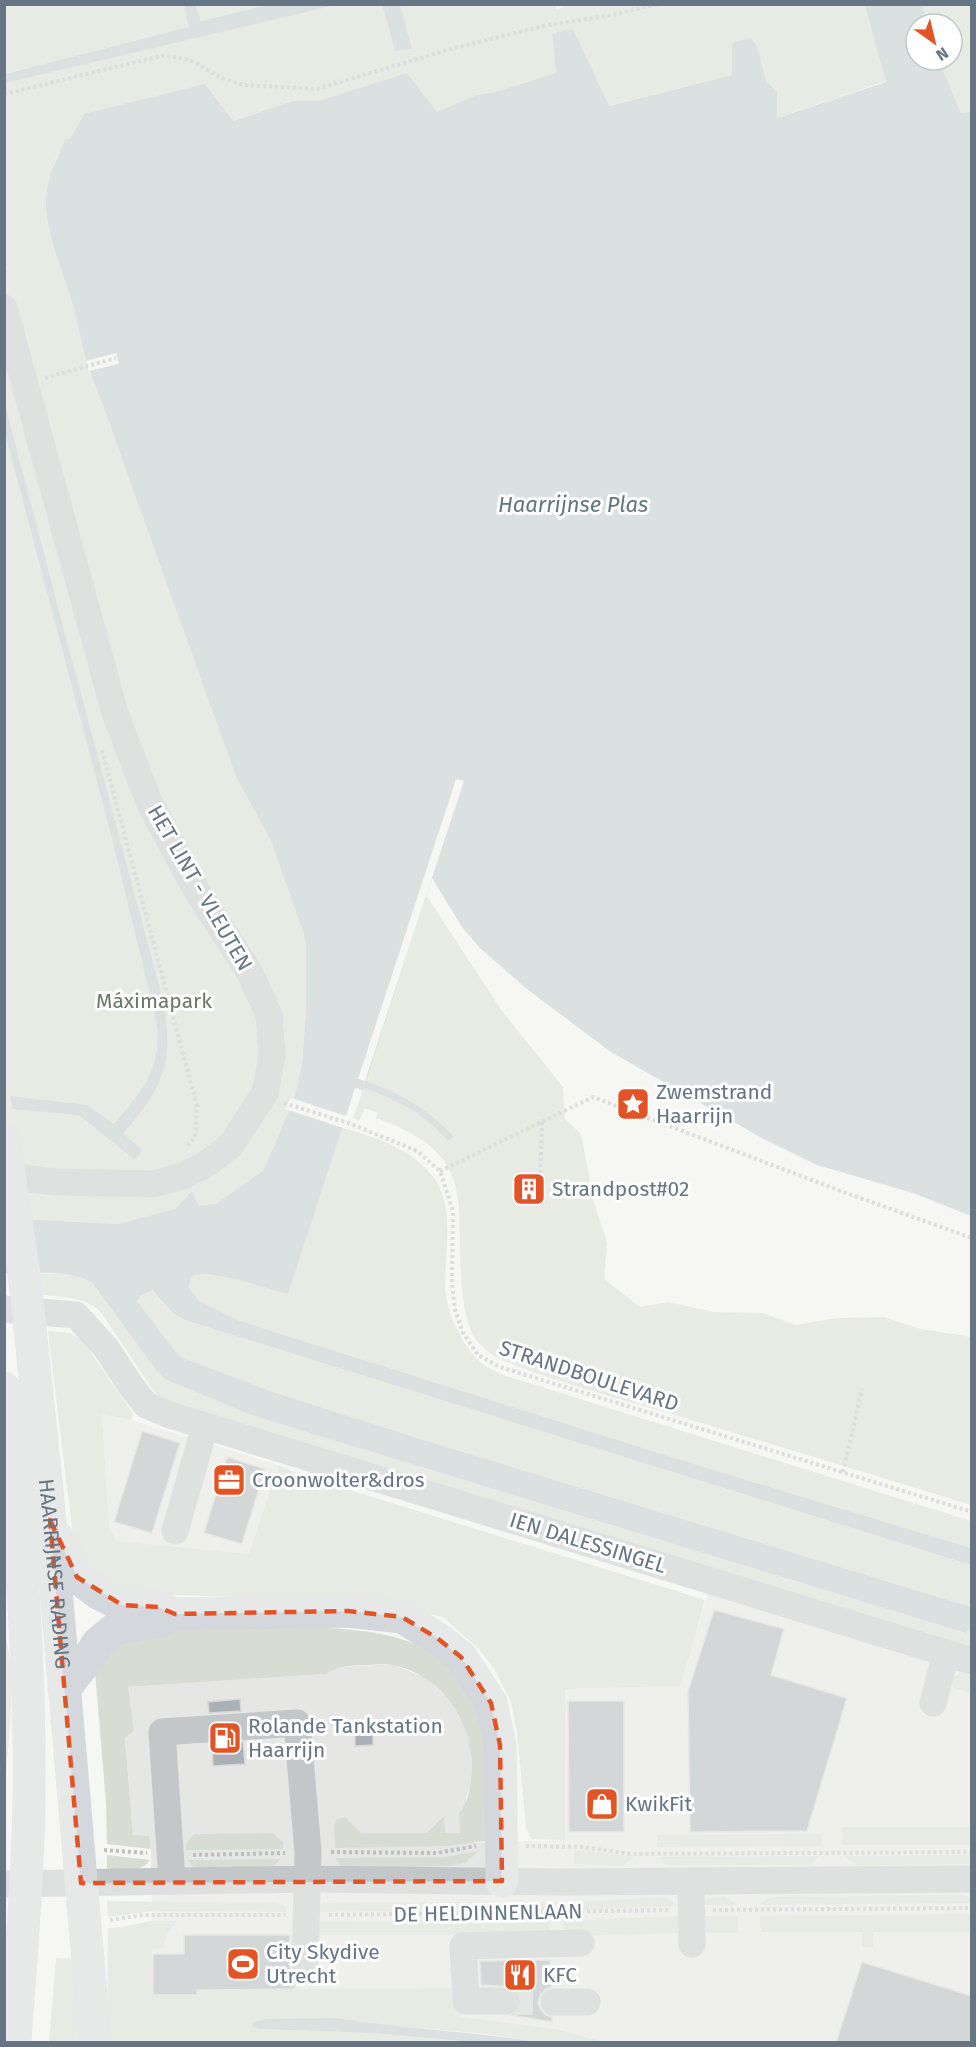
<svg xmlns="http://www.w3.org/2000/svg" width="976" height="2047" viewBox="0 0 976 2047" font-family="'Fira Sans',sans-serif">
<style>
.built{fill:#e6e7e5}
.green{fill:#d7ddd3}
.water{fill:#bac5c9}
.pier{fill:#f6f6f2}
.building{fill:#a9b1b7;stroke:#d7d7d5;stroke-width:1.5}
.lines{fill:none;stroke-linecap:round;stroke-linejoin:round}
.minor-tunnel{stroke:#d2d6d6;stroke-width:27;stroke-dasharray:27 14;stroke-linecap:butt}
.path{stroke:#bdbfc1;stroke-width:4;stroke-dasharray:3 3;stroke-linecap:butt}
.minor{stroke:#c3c7ca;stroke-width:27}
.major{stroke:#d4d8dc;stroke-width:33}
.marked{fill:none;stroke:#e25426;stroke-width:4.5;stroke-dasharray:12 8;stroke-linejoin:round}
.labels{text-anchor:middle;stroke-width:6;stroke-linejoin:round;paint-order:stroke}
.street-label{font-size:21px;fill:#657583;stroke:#fff}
.park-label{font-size:21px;fill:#687a63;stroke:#fff}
.poi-label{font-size:21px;fill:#657583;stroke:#fff;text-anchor:start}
.water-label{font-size:22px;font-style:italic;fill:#60777f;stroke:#fff}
</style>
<rect width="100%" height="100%" fill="#f6f6f2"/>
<!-- built -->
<path class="built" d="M102,1414L131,1420L279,1465L249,1554L117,1541L109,1528Z
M718,1558L971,1635V2042H605L555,2029L375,2007L153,2006L151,1849L133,1835L125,1738L134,1731L127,1687L326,1674L337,1667L392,1664L426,1678L449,1699L466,1727L472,1755V1783L466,1797L464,1843L565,1840V1689L681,1686Z"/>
<!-- green -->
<path class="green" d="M196,4L267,5L201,21Z
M335,4L382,5L395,51L412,49L400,5L555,4L557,9L572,4L865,5L886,81L776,118L777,91L766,81L757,46L732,75L608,106L552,34L556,73L495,92L477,95L437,113L407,74L319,101H292L232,121L84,114L70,139L68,138L56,158L49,181L50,229L74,307L89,371L97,389L236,777L272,843L306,941V1009L302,1065L294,1099L263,1171L216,1205L199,1206L192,1191L175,1209L118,1224L5,1218L4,269H7L4,258V83Z
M4,5H184L190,27L5,74Z
M922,5H971V111L961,113L939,60H952V24H928Z
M426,895L502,1011L563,1087L565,1119L581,1134L594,1203L607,1243L604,1279L640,1307L668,1302L714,1312L763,1313L796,1325L837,1318L883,1317L921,1329L971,1337V1505C873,1475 774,1445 675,1415C618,1398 557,1383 502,1360C494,1357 482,1347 477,1341C468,1330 465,1311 463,1298C452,1208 485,1156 376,1118L378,1113L365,1108L359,1121L353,1118L364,1088C397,1100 424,1114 448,1141L453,1137C429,1109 400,1093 365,1081Z
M342,1127C374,1138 407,1146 430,1173C455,1201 446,1244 445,1279C444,1307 459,1341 479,1361C485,1367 495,1371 503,1375L971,1521V1548L681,1460L240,1321L198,1300L189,1287C190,1282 190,1277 195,1275C211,1269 270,1288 288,1293Z
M39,1274C60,1274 85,1271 98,1291L217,1399L254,1416L966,1633L971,1628V1648L161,1398L153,1390L100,1311C84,1297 62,1297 42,1295Z
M151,1290L173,1313L185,1320L971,1565V1607L414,1437L270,1391L184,1358L178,1355L137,1301L140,1296Z
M48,1331L70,1333L83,1341L133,1414L131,1420L102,1414L109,1528L117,1541L249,1554L279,1465L298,1474L705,1600L681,1686L565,1689V1840L531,1839L526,1827L517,1732L511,1702L495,1670L479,1649L444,1618L389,1602L117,1593L75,1552Z
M315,1627C376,1631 432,1634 468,1689C477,1703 485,1719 486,1736C490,1770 486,1807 486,1841L447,1846L335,1848L334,1825L337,1819L345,1817L361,1833H427L444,1816L445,1833H460L459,1813C469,1803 472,1780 472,1766C471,1719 441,1675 393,1665C385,1663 374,1665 365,1665C349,1666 340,1665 326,1674L128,1687L134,1731L125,1738L133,1835L149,1836L151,1849L107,1844L106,1803L95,1671L110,1651L145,1630Z
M5,1636C18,1674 7,1750 5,1792Z
M962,1673L971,1676V1693L948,1686L953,1677Z
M842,1827H971V1845H842Z
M273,1833L283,1842V1849L186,1850V1844L194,1834Z
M822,1834V1846L657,1847L658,1835Z
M584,1850L635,1857L622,1866L574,1864V1851Z
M479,1851L465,1863L449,1866L348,1868L340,1865L335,1858L445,1857Z
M107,1855L150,1860C140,1874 122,1870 107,1870Z
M971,1855V1864L856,1865L844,1856Z
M820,1856L810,1865H666L659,1857Z
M281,1859L270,1869H199L192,1866L188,1860Z
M964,1895L970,1898L971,1903L760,1905L765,1900L774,1897Z
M725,1896L737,1905H700L706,1899Z
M666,1897L671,1900L676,1906L574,1910V1902Z
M107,1901L276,1903L284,1906L287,1912L153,1911L108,1917Z
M558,1902L556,1907L551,1910L311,1912L315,1906L325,1903Z
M971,1914V1932H873V1947H862V1932H761L760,1916Z
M678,1916V1933L564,1936V1921Z
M699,1916H738V1933H699Z
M151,1921H177L167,1934L164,1948L152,1949L153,1995H196L197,1990L454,1988L453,1935H311V1922L550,1921V1936L460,1937L461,2017L555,2029L605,2042H536L487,2034L371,2024L336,2018L257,2020L260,2029L372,2033L472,2042H107L108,1928L122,1927Z
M56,1958L77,1959L82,2042H49Z"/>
<!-- water -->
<path class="water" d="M184,5H196L201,21L267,5H335L5,83V74L189,27Z
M382,5H400L412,49L395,51Z
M865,5H922L928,24H916V60H939L961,113L972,111L971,1216L913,1193L817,1165L760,1137L611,1052L527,989L480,948L462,927L432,878L366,1081C400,1093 429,1109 454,1137L448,1141C424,1114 397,1100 364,1088L349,1130L342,1128L288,1294C270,1289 211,1269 195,1275C190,1277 190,1282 189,1287L198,1300L240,1321L681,1460L971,1548V1565L185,1320L173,1313L152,1290L140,1296L137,1301L178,1355L184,1358L270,1391L414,1437L971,1607V1628L966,1633L254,1416L165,1379L157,1371L94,1285C76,1268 29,1274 5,1273L4,1218L118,1224L175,1209L192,1191L199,1206L216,1204L263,1171L294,1099L302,1065L306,1009V941L272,843L236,777L97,389C84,362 81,333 73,305C63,272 47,237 46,203C46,180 56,158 67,138L70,139L84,114L205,84L233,121L292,101H319L407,73L437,112L477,95L495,92L556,73L552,34L573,29L609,106L732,75V43L751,38L757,46L766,81L777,91V118L886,82Z
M4,401L70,653L165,1008C166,1022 168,1037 167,1051C165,1083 144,1110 123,1133L142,1150L139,1156L134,1159L79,1115L13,1109L10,1096L87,1105L114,1124C142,1091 162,1070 157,1024L113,842L5,433Z
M336,2018C402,2029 470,2031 536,2042H472L372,2033L259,2029L253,2027L252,2023L263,2019Z"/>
<!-- pier -->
<path class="pier" d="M116,353L119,364L89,371L86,361Z
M456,779L464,781L365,1081L358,1079Z
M355,1088L363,1090L349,1130L285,1109L291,1098L346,1116Z"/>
<!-- building -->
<path class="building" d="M142,1431L180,1443L152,1533L114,1522Z
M227,1457L265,1469L242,1544L204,1533Z
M714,1610L784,1629L771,1675L847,1698L807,1831L690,1832L688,1691Z
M240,1699L241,1711L209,1713L208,1702Z
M568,1701H624V1832H569Z
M355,1727H373V1745L355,1746Z
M243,1742L245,1764L213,1766L212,1744Z
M184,1935H290L289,1963L291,1970L295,1974V1989L197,1990V1995H153V1954H184Z
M550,1960L551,1987L546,1989L541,1994L538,2003L541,2010L546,2015L552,2017V2022L511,2015L519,2009L522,2002L520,1994L513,1987L481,1985L480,1961Z
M862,1962L972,1996V2043H836Z"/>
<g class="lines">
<!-- minor-tunnel -->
<path class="minor-tunnel" d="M506,2001L554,2002"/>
<!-- path -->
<path class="path" d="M4,94L165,55L190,60L222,78L244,85L317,89L454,48L544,26L612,15L658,4
M45,378L116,358
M102,750L197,1106L195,1137L186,1147
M284,1103L351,1124L417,1151L440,1171L453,1211L452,1283L455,1310L463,1333L478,1355L500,1367L972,1512
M440,1171L593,1097L838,1190L972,1238
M540,1185L542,1122
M843,1472L862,1389
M526,1846L583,1847L631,1854L972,1852
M104,1850L147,1853
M331,1852L437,1853L476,1846
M193,1855L285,1853
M713,1910L972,1908
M329,1915L669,1910
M110,1920L143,1915H285"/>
<!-- minor -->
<path class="minor" d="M4,308L115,713L149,802L197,891L250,973L269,1015L272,1056L265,1093L231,1145L208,1163L183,1176L154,1184L56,1182L4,1176
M4,1309L76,1315L106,1348L131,1386L146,1405L170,1415L972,1661
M175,1531L205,1426
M933,1703L946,1653
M172,1880L162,1732L297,1723L308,1852L305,1963
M691,1881L692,1944
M4,1884L308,1879L561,1882L972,1879
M506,2001H466L463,1946L581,1943
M554,2002H587"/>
<!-- major -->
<g class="major">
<path id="s1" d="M4,1141L26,1289L50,1520L95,2042"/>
<path d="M4,1388C19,1505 27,1624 29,1742C31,1842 22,1943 15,2042"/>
<path d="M58,1538L77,1577L98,1593L122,1605L158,1607L165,1609"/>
<path d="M64,1689L88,1659L98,1643L115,1629L157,1622L175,1614L348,1611L402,1617L437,1638L461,1657L491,1703L500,1745L502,1881"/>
</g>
</g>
<!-- marked area -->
<path d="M0 0H976V2047H0ZM50,1520L77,1577L122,1605L158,1607L175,1614L348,1611L402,1617L437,1638L461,1657L491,1703L500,1745L502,1881L81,1883Z" fill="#f6f6f2" fill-opacity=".55" fill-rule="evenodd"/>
<path class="marked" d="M50,1520L77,1577L122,1605L158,1607L175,1614L348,1611L402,1617L437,1638L461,1657L491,1703L500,1745L502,1881L81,1883Z"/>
<!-- icons -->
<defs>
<symbol id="sight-square" viewBox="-11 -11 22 22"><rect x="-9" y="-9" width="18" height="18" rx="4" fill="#e25426" stroke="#fff"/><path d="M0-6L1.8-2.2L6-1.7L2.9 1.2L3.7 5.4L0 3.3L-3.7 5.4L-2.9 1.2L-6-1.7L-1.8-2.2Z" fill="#fff"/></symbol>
<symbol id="building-square" viewBox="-11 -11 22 22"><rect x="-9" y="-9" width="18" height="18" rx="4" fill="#e25426" stroke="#fff"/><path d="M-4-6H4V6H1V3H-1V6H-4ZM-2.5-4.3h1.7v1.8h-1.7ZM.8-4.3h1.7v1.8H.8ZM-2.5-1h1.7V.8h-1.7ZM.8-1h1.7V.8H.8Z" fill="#fff"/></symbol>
<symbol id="office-square" viewBox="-11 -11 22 22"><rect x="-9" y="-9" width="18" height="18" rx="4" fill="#e25426" stroke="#fff"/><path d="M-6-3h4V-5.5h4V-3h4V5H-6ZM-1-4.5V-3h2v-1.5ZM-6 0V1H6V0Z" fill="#fff"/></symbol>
<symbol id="fuel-square" viewBox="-11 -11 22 22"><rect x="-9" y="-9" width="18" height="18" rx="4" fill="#e25426" stroke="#fff"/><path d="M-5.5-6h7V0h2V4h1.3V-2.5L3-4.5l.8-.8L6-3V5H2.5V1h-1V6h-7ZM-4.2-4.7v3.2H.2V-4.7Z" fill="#fff"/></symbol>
<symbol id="shop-square" viewBox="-11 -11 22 22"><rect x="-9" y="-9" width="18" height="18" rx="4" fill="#e25426" stroke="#fff"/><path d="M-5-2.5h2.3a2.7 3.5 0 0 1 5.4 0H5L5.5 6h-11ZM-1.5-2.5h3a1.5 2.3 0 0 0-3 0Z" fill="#fff"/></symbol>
<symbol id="stadium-square" viewBox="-11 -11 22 22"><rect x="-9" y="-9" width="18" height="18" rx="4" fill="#e25426" stroke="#fff"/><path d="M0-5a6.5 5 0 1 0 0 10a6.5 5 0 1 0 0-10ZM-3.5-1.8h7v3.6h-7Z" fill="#fff"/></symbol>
<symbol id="restaurant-square" viewBox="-11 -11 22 22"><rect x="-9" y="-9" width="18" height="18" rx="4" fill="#e25426" stroke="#fff"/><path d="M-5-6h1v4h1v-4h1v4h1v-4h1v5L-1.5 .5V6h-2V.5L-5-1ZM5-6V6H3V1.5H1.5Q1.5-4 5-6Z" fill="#fff"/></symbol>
</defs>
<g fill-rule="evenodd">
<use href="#sight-square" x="614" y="1085" width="38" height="38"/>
<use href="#building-square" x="510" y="1170" width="38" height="38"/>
<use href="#office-square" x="210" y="1461" width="38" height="38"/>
<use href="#fuel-square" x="206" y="1719" width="38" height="38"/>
<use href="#shop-square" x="583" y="1785" width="38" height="38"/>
<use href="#stadium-square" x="224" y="1945" width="38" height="38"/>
<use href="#restaurant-square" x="501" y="1956" width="38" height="38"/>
</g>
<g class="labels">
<!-- street labels -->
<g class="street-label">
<text transform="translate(200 888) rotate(60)" y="7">HET LINT - VLEUTEN</text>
<text transform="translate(589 1376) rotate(18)" y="7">STRANDBOULEVARD</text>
<text transform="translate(588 1543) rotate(17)" y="7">IEN DALESSINGEL</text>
<text dy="7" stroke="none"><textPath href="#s1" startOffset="436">HAARRIJNSE RADING</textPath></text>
<text transform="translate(488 1913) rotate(-1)" y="7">DE HELDINNENLAAN</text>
</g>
<!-- park labels -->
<g class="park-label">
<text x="154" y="1008">Máximapark</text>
</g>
<!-- poi labels -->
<g class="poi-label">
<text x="656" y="1099">Zwemstrand<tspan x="656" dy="24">Haarrijn</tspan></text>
<text x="552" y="1196">Strandpost#02</text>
<text x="252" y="1487">Croonwolter&amp;dros</text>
<text x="248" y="1733">Rolande Tankstation<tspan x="248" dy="24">Haarrijn</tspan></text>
<text x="625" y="1811">KwikFit</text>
<text x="266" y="1959">City Skydive<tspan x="266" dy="24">Utrecht</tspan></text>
<text x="543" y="1982">KFC</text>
</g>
<!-- water labels -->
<g class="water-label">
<text x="573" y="512">Haarrijnse Plas</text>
</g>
</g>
<!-- border -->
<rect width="976" height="2047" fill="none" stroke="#657583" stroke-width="12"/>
<!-- north arrow -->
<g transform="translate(934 42) rotate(146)"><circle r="28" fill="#ffffff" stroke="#c1c8cd" stroke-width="1.5"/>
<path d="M0-4.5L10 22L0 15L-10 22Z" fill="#e25426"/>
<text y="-9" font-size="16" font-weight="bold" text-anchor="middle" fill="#657583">N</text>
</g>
</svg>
